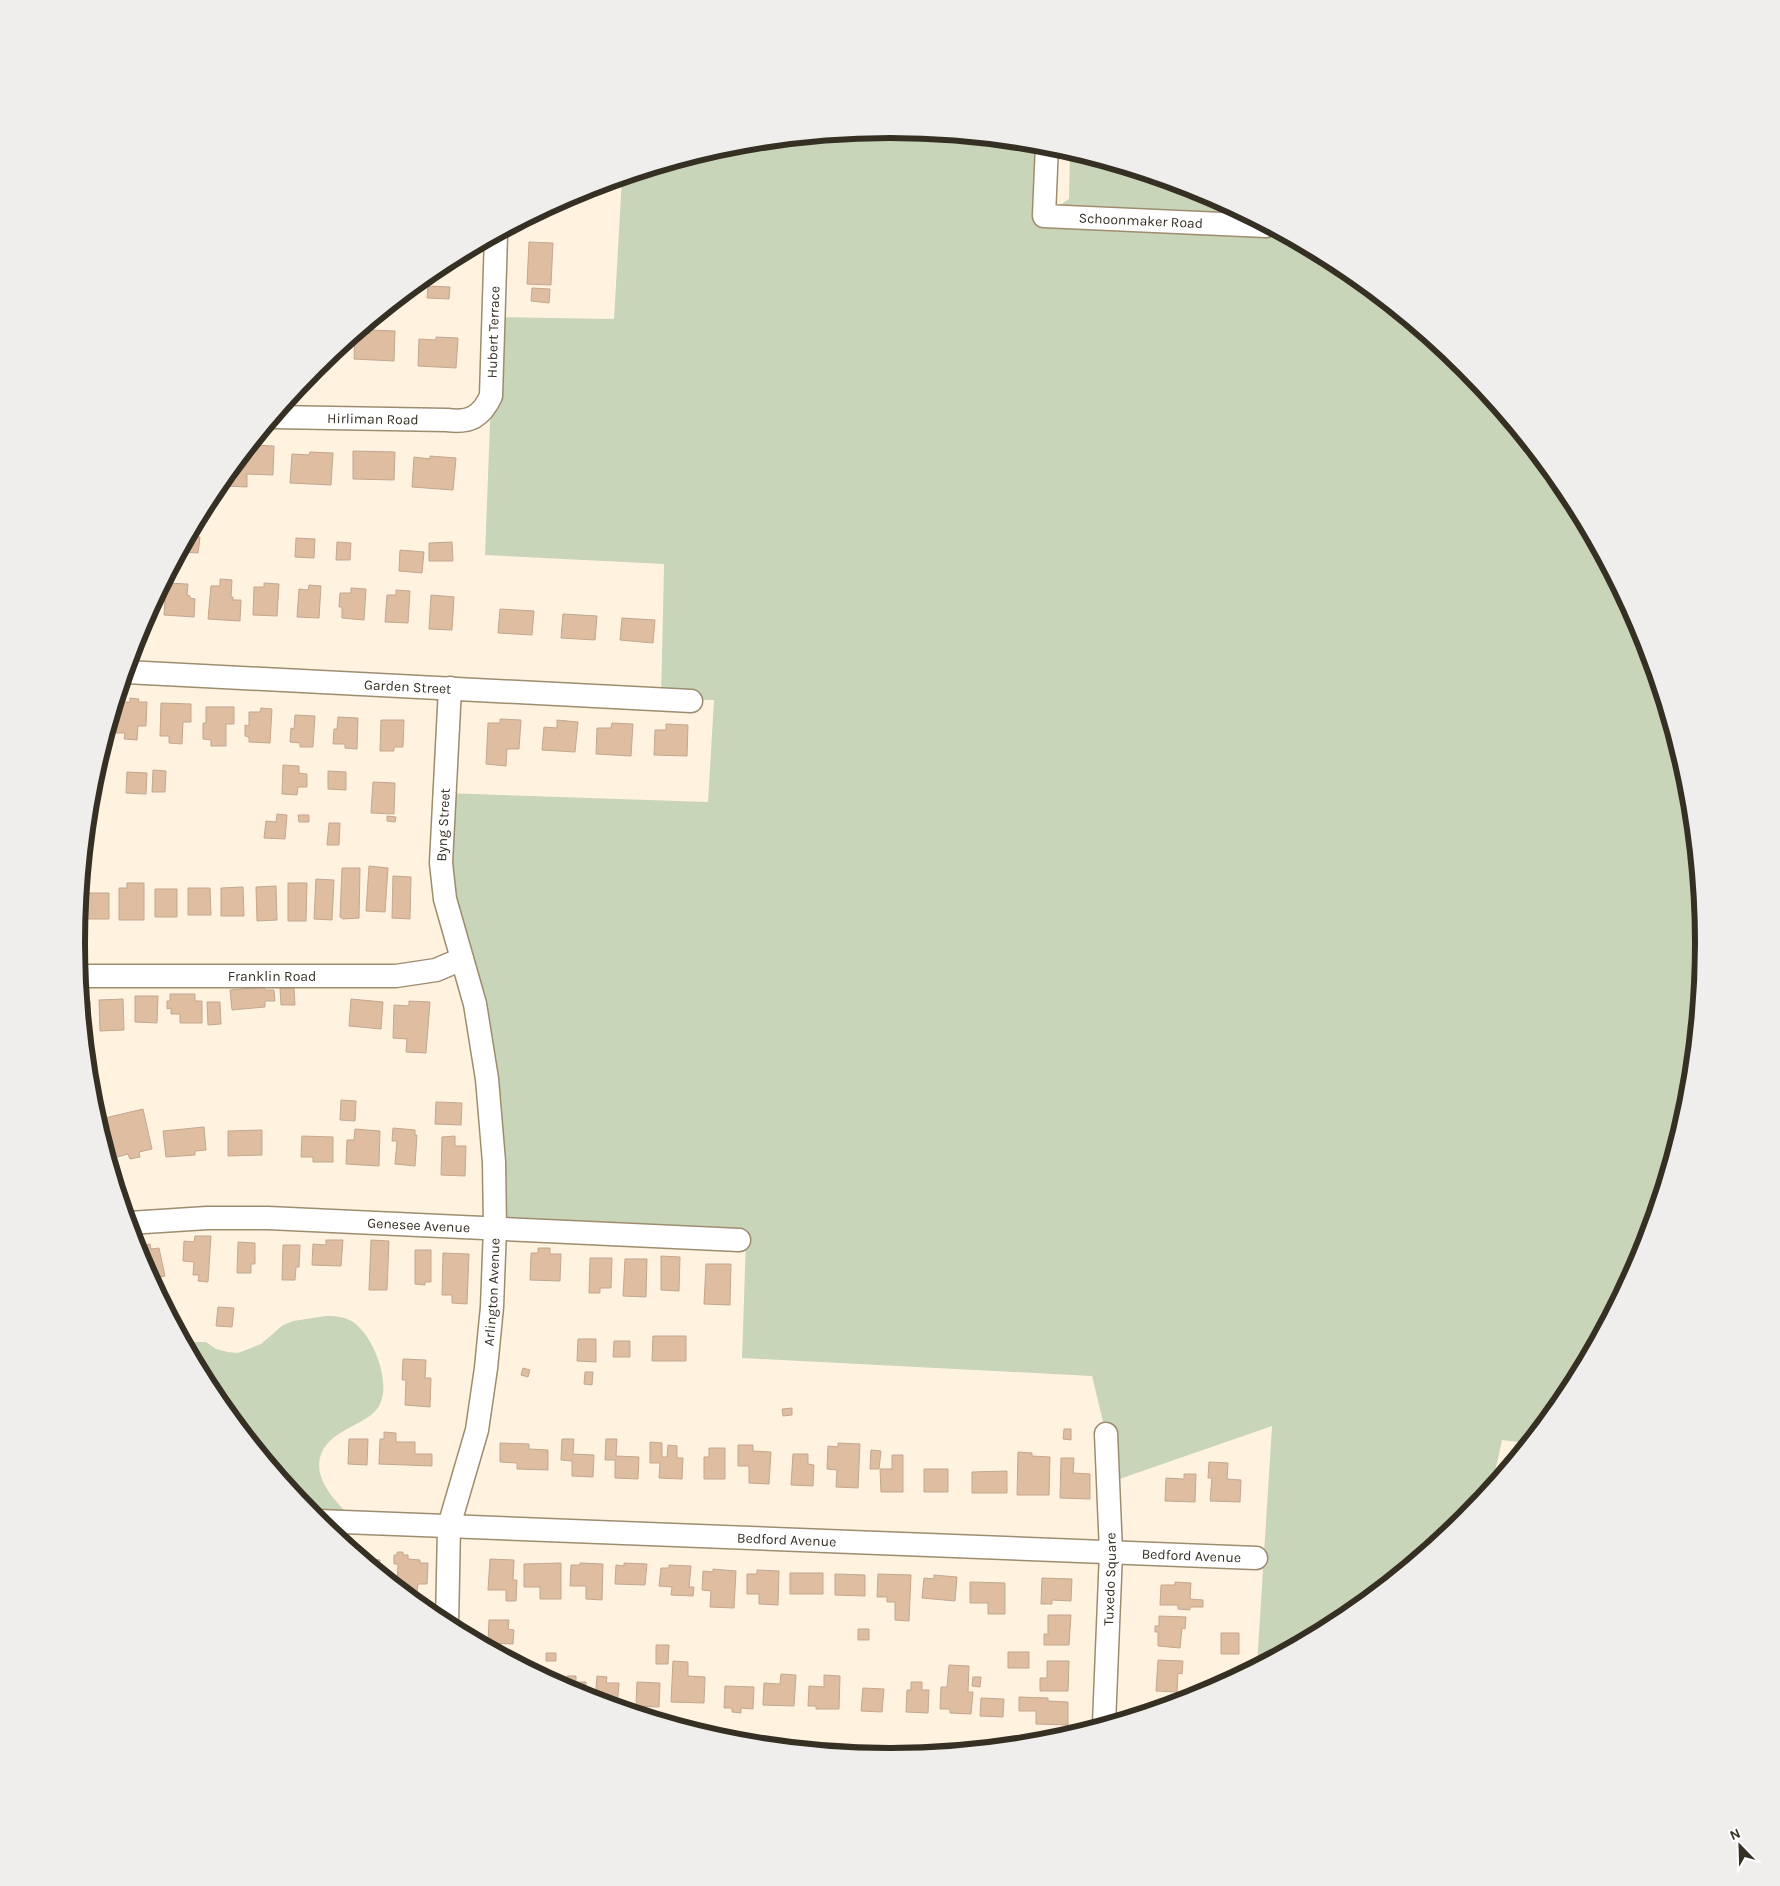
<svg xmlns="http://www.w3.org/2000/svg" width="1780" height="1886" viewBox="0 0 1780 1886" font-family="Karla,sans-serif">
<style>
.green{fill:#c9d5b8}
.building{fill:#debda0;stroke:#c3a78f}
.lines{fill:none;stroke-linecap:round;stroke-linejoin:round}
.minor-casing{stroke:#9e8c6f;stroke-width:25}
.minor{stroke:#fff;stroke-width:22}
.labels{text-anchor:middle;stroke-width:5;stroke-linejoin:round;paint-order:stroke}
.street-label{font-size:14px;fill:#362f23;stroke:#fff}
.rim{fill:none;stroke:#362f23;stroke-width:6}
</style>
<rect width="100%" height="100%" fill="#fff3e0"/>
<!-- green -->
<path class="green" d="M890,129L1047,145L1044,216L1069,199L1070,151L1202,191L1342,267L1466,368L1567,491L1642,632L1688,785L1704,943L1688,1102L1642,1255L1566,1395L1527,1443L1502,1440L1492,1486L1465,1519L1342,1620L1257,1665L1272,1426L1108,1483L1106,1434L1092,1376L742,1358L746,1239L495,1228L462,959L444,793L708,802L714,700L661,699L664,564L485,555L494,317L614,319L622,178L732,145Z
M326,1316C338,1316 349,1317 358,1326C376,1343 393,1388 377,1409C364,1426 326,1431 320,1458C314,1483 341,1506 356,1523L314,1518L213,1395L185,1342H206L216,1349L228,1352L238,1353L261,1344L283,1325L293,1321Z"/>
<!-- building -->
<path class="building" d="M529,242L553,243L551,285L527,284Z
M463,253L462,261L449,260Z
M448,261V268H436L438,266Z
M428,286L450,287L449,299L427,298Z
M532,288L550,289L549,303L531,301Z
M370,330L395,331L394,361L354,359L355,334L358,332L370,333Z
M436,337L458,338L456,368L418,366L419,339L436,340Z
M332,353L331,362L322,361Z
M251,445L274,446L273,475L247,474V487L226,486L227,474Z
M353,451L395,452L394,480L353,479Z
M310,452L333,453L331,485L290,483L292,454L309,455Z
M430,456L456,458L453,490L412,487L414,457L430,459Z
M189,536L200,537L198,553L183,552L184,546Z
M296,538L315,539L314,558L295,557Z
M337,542L351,543L350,560H336Z
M452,542L453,561H429V543Z
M400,550L424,552L422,573L399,571Z
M220,579L232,580L231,597H233V600H241L240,621L208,619L211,586H220Z
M166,583L188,584L187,595L190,596V598L195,599L194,617L164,615Z
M264,583L279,584L277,616L253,615L254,587H264Z
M309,585L321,586L319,618L297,617L299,589L308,590Z
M351,588L366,589L364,620L342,618V607H339L340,593H351Z
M396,590L410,591L408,623L385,622L387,595H396Z
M431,595L454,597L452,630L429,629Z
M500,609L534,611L532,635L498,633Z
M563,614L597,616L595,640L561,638Z
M622,618L655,620L653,643L620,640Z
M130,698L139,699L138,702H147L146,726H138L137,740L124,739L125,733H116L117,702H130Z
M161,703L191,704V722H183L182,744L169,743V736H160Z
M206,707H234V724H226V746H211V740L203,739V723H206Z
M261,708L272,709L270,743L249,742V737L245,736V725L249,726V712H260Z
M295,715L315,716L313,747H300V743L290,742L291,728L294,729Z
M338,717L358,718L357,749L345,748V744H333L334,729H337Z
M500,719L521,720L519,749H507L506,766L486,764L488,723H500Z
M381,720H404L403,747H394V751H380Z
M557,720L578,722L575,752L542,750L544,727L557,728Z
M612,723L633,724L631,756L596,754L597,728H611Z
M666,724L688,725L687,756L654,755L655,730H666Z
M283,765L299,766V773L307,774V787H298L297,795L282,794Z
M153,770L166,771L165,792H152Z
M328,771L346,772V790L328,789Z
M127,772L147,773L146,794L126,793Z
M373,782L395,783L394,814L371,813Z
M277,814L287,815L285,839L264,838L266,821L276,822Z
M298,815H309V822H299Z
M387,816L396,817L395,822L387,821Z
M329,823H340L339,845H327Z
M369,866L388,868L385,912L366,911Z
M342,868H360L359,918L343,919L340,917Z
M393,876L411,877L410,919L392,918Z
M316,879L334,880L332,920L314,919Z
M127,883H144V920H119V888H127Z
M288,883H307L306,921H288Z
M276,886L277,920L257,921L256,887Z
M243,887L244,916H221V888Z
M188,888H210L211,915H188Z
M155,889H177V917H155Z
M87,893H109V919H87Z
M264,987L265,990H274L275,1001H265V1007L232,1010L230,990Z
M280,988H294L295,1005H281Z
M170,994H195V1001H202V1023H180V1014H171V1008L167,1009V1001H170Z
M135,996H158L157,1023L135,1022Z
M123,999L124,1030L100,1031L99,1000Z
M351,999L383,1002L381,1029L349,1026Z
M82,1001H90V1026H84Z
M409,1001L430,1002L426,1053L406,1052L407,1039L393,1038L394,1005L409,1006Z
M207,1002H220L221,1024L208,1025Z
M341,1100L356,1101L355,1121L340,1120Z
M436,1102L462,1103L461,1125L435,1124Z
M143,1109L152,1149L139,1152L140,1157L130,1159L128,1154L114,1158L105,1118Z
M204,1127L206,1150L195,1151V1155L166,1157L163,1131Z
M393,1128L415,1130V1135H417L415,1166L395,1164L397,1141H392Z
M355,1129L380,1131L379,1166L346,1164L347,1140H354Z
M262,1130V1155L228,1156V1131Z
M302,1136L333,1137V1162H313V1157H301Z
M455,1136V1146H466L465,1176L441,1175L442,1137Z
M195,1236H211L208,1282L198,1281L199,1275H193L194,1262L183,1261L184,1241L194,1242Z
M326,1240H343L341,1266L312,1265L313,1244L326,1245Z
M371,1240L389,1241L387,1290H369Z
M238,1242L255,1243V1264H251V1273H237Z
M150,1244L151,1249L159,1248L165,1276L151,1279L138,1254L137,1251L142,1250V1246Z
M283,1245H300L299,1267H296L295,1280H282Z
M538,1248H550V1254H561L560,1281L530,1280L531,1253H538Z
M415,1250H431V1282H425V1285L415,1284Z
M443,1253L469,1254L467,1304L452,1303V1295H442Z
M661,1256L680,1257L679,1291L661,1290Z
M590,1258H612L611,1288H600V1293H589Z
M625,1259H647L646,1297L623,1296Z
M706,1264H731L730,1305L704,1304Z
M218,1307L234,1308L232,1327L216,1326Z
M653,1336H686V1361H652Z
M578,1339H596V1362L577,1361Z
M614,1341H630V1357H613Z
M403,1359L426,1360L425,1378H431L430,1407L405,1405L406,1380H402Z
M523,1368L530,1370L528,1377L521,1375Z
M585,1372H593L592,1385L584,1384Z
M792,1408V1415L783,1416L782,1409Z
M1064,1429H1071V1440L1063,1439Z
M384,1432L396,1433V1442H415V1454H432V1466L379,1464L380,1439H384Z
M349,1439H368L367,1465L348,1464Z
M562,1439H574L573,1454L594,1455L593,1477L572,1476V1461L561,1460Z
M606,1439H617L616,1456L639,1457L638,1479L615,1478V1460H605Z
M650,1442L662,1443V1457H667L668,1445L677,1446V1458H683L682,1479L659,1478L660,1463H650Z
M500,1443L529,1444V1449L548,1450V1470L517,1469V1463L500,1462Z
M838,1443L860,1444L858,1488L836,1487L837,1470L827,1469L828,1446L838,1447Z
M738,1445H753V1451L771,1452L769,1484L749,1483V1466H738Z
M709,1448H725V1479H704V1457H709Z
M871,1450L881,1451L879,1469H870Z
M1018,1452L1032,1453V1456L1050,1457L1049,1495H1017Z
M793,1454H808V1464L814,1465L813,1486L791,1485Z
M892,1455H903V1492H881L880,1469H892Z
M1061,1458H1074L1073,1473L1090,1474V1499L1060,1498Z
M1209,1462L1228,1463L1227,1479L1241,1480L1240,1502L1210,1501L1212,1478H1208Z
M924,1469H948V1492H924Z
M1007,1471V1493H972V1472Z
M1184,1474H1196L1195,1502L1165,1501L1166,1478L1184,1479Z
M397,1552H403V1555H408V1559L420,1560V1563H428L427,1584H418L417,1592H404L397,1586L398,1564H394V1555H397Z
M362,1558L380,1560L379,1572Z
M490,1559L514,1560L513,1580H517L516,1601H506V1590H488Z
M561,1563V1599H540V1587H524V1564Z
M580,1563L603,1564L602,1600L586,1599V1586H570L571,1565H580Z
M624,1563L647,1564L645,1585L615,1584L616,1565L624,1566Z
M669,1565L691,1566L689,1587H694L693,1596L671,1595L672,1587L659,1586L661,1568H669Z
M713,1569L736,1571L734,1608L710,1607L711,1591L702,1590L703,1571L713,1572Z
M757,1570L779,1571L778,1605L759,1604V1594H747V1574H757Z
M790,1573H823V1594H790Z
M835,1574L865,1575V1596L835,1595Z
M878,1574L911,1575L909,1621L895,1620V1602H887V1597H877Z
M934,1575L957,1577L955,1601L922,1598L924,1578L934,1579Z
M1042,1578L1072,1579L1071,1601L1052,1600V1604H1041Z
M970,1582L1005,1583V1614H988V1603H970Z
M1175,1582L1191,1583L1190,1599L1203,1600V1607H1190V1610L1178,1609V1605H1160L1161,1585H1175Z
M1048,1615H1071L1069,1645H1044V1634H1048Z
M1159,1616L1186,1617L1185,1629L1182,1628L1180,1648L1158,1646V1632H1155V1626H1159Z
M489,1620H509L508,1629L514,1630L513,1644L488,1643Z
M858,1629H869V1640H858Z
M1221,1633H1239V1654H1221Z
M656,1645H669L668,1664H656Z
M1008,1652H1029V1668H1008Z
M546,1653H556V1661H546Z
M1158,1660L1183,1661L1182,1674L1178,1673L1177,1692L1156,1691Z
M673,1661L688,1662V1676L705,1677L704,1703L671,1702Z
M1047,1661H1069L1068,1691H1040V1678H1047Z
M949,1665L969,1666L968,1692H973L971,1714L950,1713V1709H940L941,1687H947Z
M781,1674L796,1675L794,1706L763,1705L764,1683L780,1684Z
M824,1675L840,1676L839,1709H816V1706H808L809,1686L824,1687Z
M567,1676H576V1682H586V1697L567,1688Z
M597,1676L607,1677L606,1683H619L617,1707L595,1700Z
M973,1677H981L980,1687L972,1686Z
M637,1682L660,1683L659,1707L636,1706Z
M911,1682H922V1690H929L928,1713L906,1712L907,1690H911Z
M725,1686L754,1687L753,1709L741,1708V1713L732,1712V1708H724Z
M863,1688L884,1689L882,1712L861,1711Z
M1019,1697L1048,1698V1701L1068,1702V1725L1036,1724V1711H1019Z
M981,1698L1004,1699L1003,1717L980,1716Z"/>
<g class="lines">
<defs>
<g id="minor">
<path id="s1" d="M1047,145L1044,216L1266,226"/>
<path id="s2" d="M274,417L447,420C470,423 481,417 491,396L496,235"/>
<path id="s3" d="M126,672L691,701"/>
<path id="s4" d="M80,976H396L436,970L462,959"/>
<path id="s5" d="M129,1223L207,1218H268L739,1240"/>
<path id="s6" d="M318,1521L1256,1558"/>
<path id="s7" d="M447,1625L449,1526L477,1430L486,1368L492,1307L495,1228L494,1162L487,1079L475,1004L445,899L441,863L450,688"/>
<path id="s8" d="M1104,1724L1111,1552L1106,1434"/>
</g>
</defs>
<!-- minor casing -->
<use href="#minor" class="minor-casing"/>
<!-- minor -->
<use href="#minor" class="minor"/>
</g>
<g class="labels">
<!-- street labels -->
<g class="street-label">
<text dy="5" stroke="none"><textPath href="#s1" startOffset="168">Schoonmaker Road</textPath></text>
<text dy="5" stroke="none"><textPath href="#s2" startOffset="292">Hubert Terrace</textPath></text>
<text dy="5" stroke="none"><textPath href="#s2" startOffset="99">Hirliman Road</textPath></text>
<text dy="5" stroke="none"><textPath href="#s3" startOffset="282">Garden Street</textPath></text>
<text dy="5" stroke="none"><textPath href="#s7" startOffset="811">Byng Street</textPath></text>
<text dy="5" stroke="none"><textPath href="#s4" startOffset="192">Franklin Road</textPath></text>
<text dy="5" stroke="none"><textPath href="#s5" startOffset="290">Genesee Avenue</textPath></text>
<text dy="5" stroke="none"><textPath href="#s7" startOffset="338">Arlington Avenue</textPath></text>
<text dy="5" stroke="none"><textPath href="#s6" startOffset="469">Bedford Avenue</textPath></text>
<text dy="5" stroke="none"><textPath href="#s6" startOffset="874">Bedford Avenue</textPath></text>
<text dy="5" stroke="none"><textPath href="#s8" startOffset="145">Tuxedo Square</textPath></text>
</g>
</g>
<!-- crop -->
<path d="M0 0H1780V1886H0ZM85 943a805 805 0 1 1 1610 0a805 805 0 1 1-1610 0Z" fill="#efeeed" fill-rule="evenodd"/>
<path class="rim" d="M85 943a805 805 0 1 1 1610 0a805 805 0 1 1-1610 0Z"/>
<!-- north arrow -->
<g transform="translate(1740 1846) rotate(337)" stroke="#ffffff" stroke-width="4" paint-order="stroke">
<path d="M0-4L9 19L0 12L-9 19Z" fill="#362f23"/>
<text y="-8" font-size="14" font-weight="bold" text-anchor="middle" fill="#362f23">N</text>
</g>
</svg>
